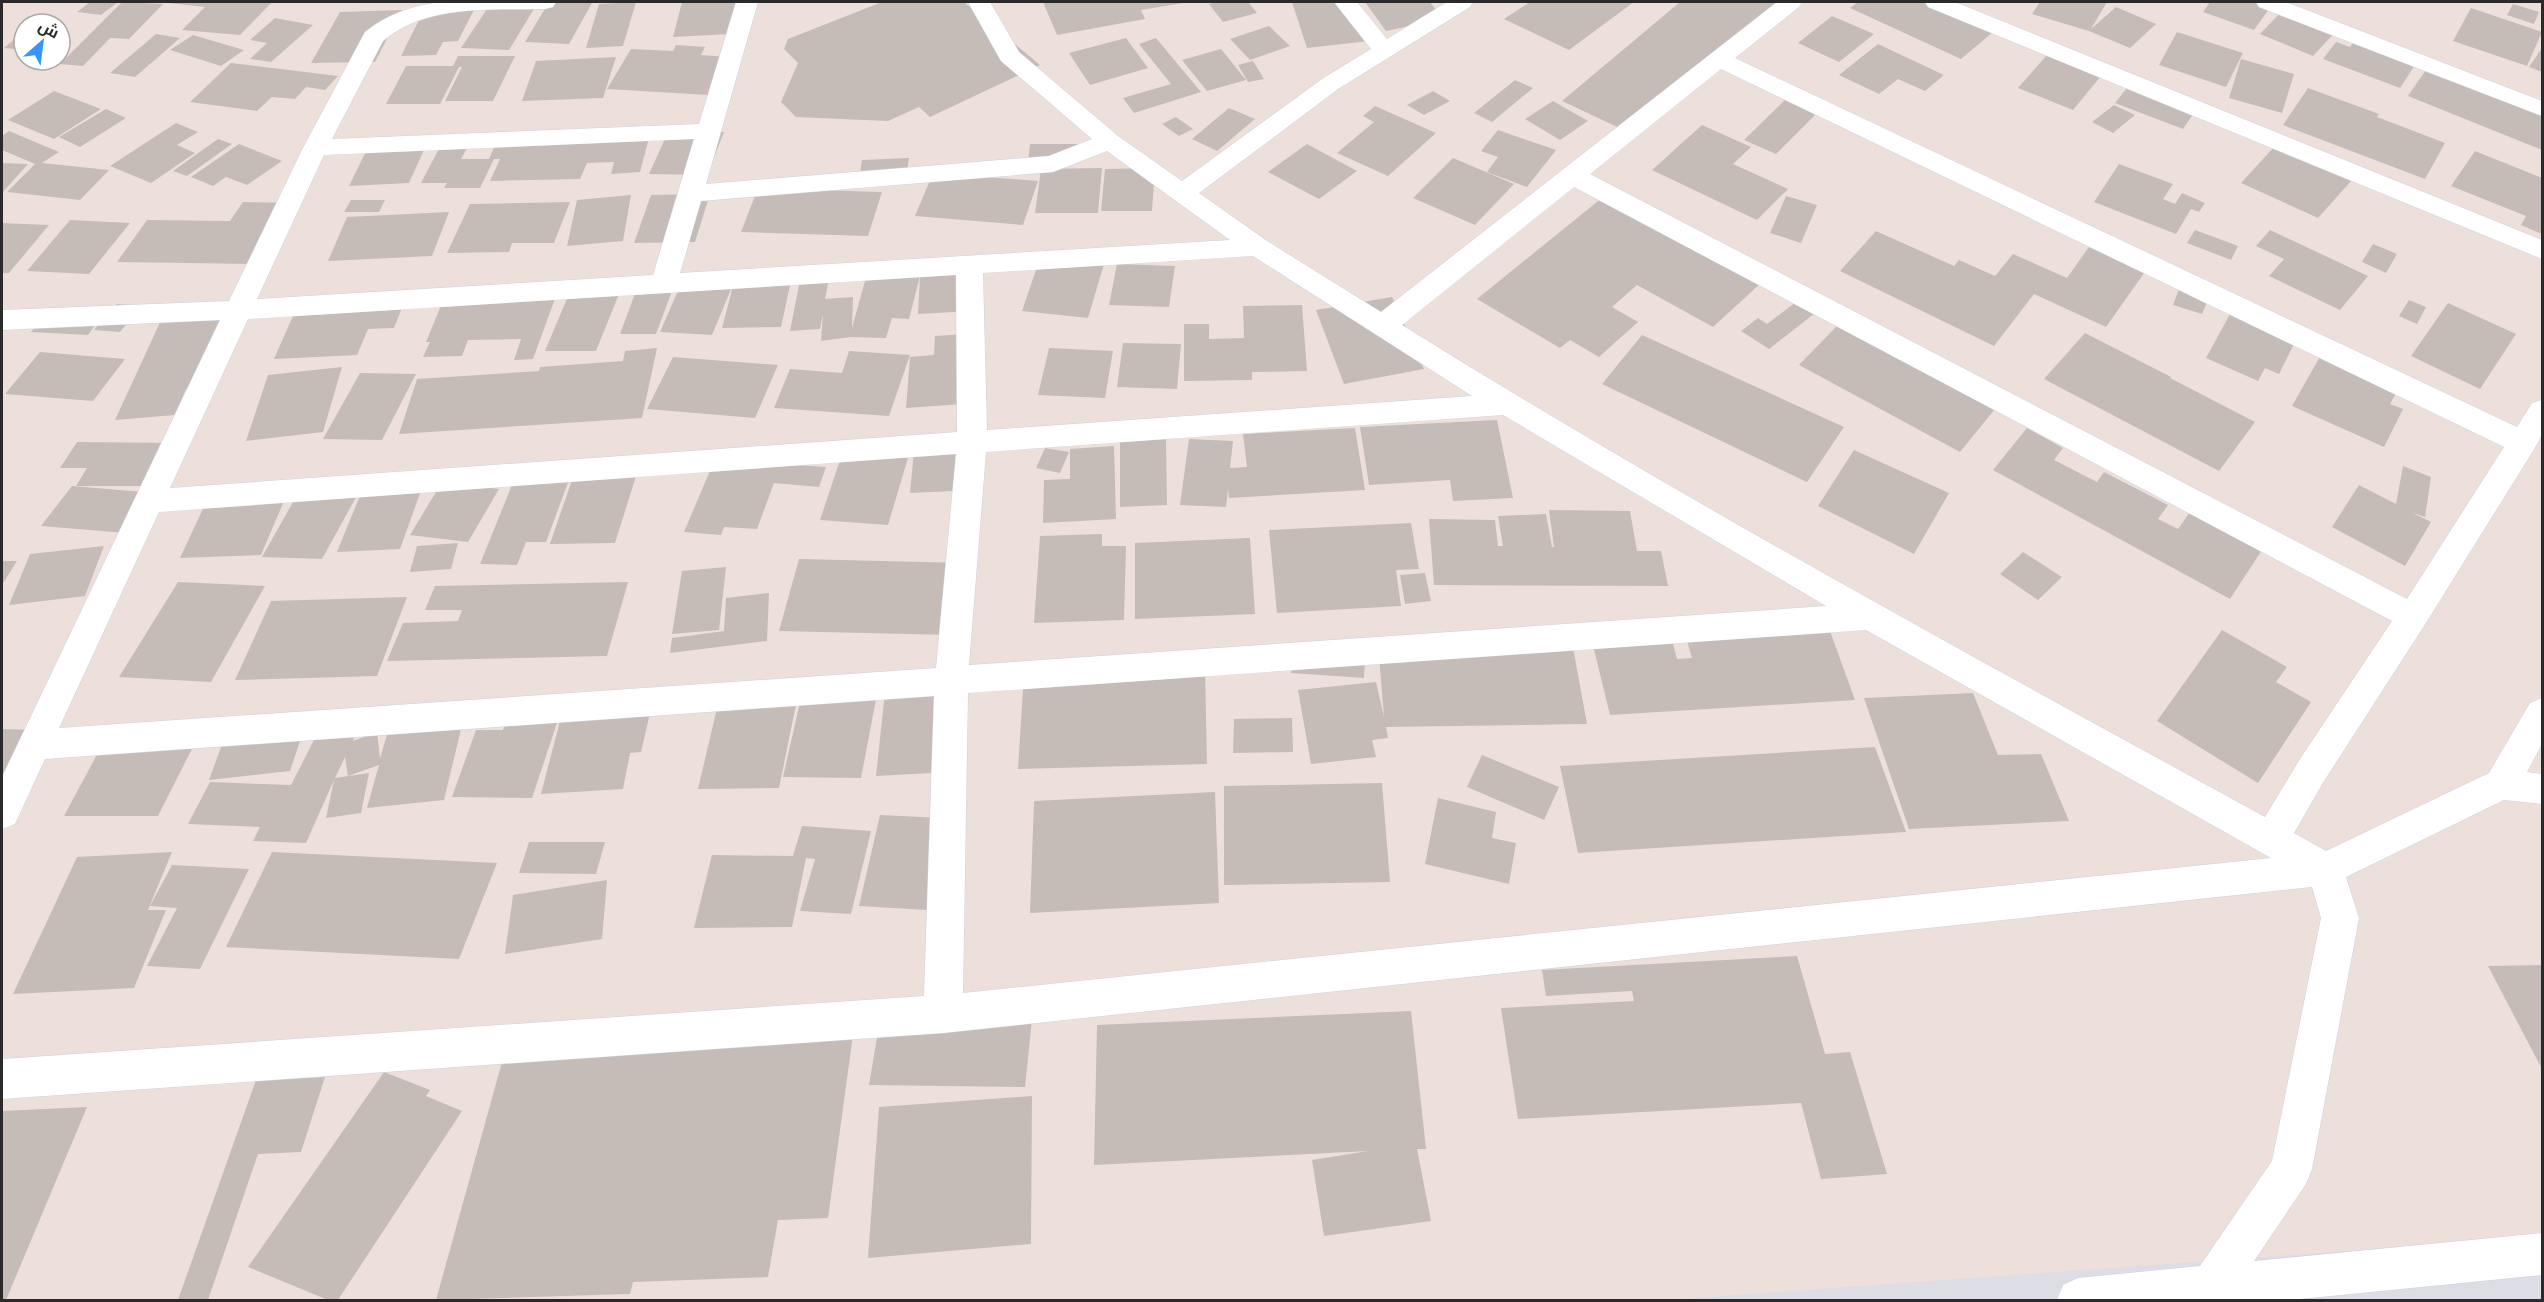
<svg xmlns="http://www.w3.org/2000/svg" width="2544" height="1302" viewBox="0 0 2544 1302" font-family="'Sofia Sans Condensed',Cairo,sans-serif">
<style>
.industrial{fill:#dcdde5}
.building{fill:#c5bcb7}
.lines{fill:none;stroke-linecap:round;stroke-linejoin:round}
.minor-casing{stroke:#cad3dd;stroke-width:1}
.minor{fill:#fff;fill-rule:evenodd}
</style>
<rect width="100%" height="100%" fill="#ede0db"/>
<!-- industrial -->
<path class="industrial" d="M2542,1237V1300H1666Z"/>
<!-- building -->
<path class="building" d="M90,2H118L101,15L77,12Z
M122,2L163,4L129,39L110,38L83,66L60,64Z
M159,2H272L240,35L182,30L205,7Z
M549,2L592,3L569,44L525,42Z
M636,2L623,46L586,48L599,4Z
M682,2H737L730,34L673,37Z
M882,2H964L1040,65L930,117L919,107L888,121L796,117L781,102L798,63L784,49L788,39Z
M1043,2H1183V3L1141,10L1145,19L1057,35Z
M1217,2H1248L1257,13L1223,22L1209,4Z
M1292,2H1353L1369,41L1307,48Z
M1365,2H1430L1443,19L1386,31Z
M1530,2H1634L1569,50L1504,19Z
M1680,2H1777L1630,133L1562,101Z
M1858,2H1942L1999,27L1961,59L1850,8Z
M2040,2H2107L2091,29L2116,7L2156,24L2130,48L2089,31L2032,14Z
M2210,2H2274L2254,30L2203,12Z
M491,3L537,4L509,50L461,48Z
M2513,4L2539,12L2534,24L2507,15Z
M2287,6L2340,27L2313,56L2260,34Z
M2471,8L2542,32L2527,66L2453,41Z
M402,10L375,62L311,63L340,12Z
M424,10H474L458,41L443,42L436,55L401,56Z
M1832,16L1874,34L1839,62L1798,43Z
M275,18L313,25L271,62L250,59L267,43L250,40Z
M1269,26L1290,46L1250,60L1230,39Z
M24,31V50L4,48Z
M2177,32L2243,53L2226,87L2159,65Z
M156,34L180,38L135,77L110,73Z
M193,35L244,50L221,66L170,50Z
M2358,36L2419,59L2400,88L2323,59L2336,42L2350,47Z
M1126,38L1148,68L1090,85L1069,53Z
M1156,38L1201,92L1134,113L1123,98L1171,84L1139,44Z
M1878,44L1944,75L1925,91L1898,79L1879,94L1839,75Z
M676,45L705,47L701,55L729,57L709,95L607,89L631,49L673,51Z
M2542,48V72L2529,67Z
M1221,49L1246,80L1207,91L1182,60Z
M2047,55L2101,76L2073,110L2018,88Z
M458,56H515L493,101H445L462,67H459L440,104H386L406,66H453Z
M616,57L603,98L522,101L536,61Z
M2241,59L2294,74L2282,113L2229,98Z
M1253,61L1264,79L1248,82L1238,65Z
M2432,61L2461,76L2542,106V150L2408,96Z
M231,63L338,76L325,90L306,87L295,99L272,97L257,111L190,102Z
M1515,80L1533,88L1492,122L1474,113Z
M2127,88L2194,113L2183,129L2115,103Z
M2308,88L2379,114L2377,117L2445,143L2425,179L2283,125Z
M54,91L101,109L54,139L8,120Z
M1433,91L1450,101L1424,115L1407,105Z
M1790,95L1821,109L1776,154L1744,140Z
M1553,101L1588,121L1560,140L1525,119Z
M2114,105L2135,115L2113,133L2092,122Z
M1375,106L1436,133L1388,176L1337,153L1374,122L1363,116Z
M1229,108L1255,119L1217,151L1192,139Z
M106,109L126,118L80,147L59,137Z
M1176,117L1193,129L1179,136L1162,124Z
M176,123L198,132L177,145L195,153L151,183L110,166Z
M1702,125L1751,147L1733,164L1788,189L1757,220L1652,170Z
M651,130L640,172L611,174L614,162L587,163L580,179L490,181L500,159H494L480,188H444L447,183H421L443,141H471L461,159H489L499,136Z
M669,130L724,132L707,175L649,174Z
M1498,130L1556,150L1527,187L1487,172L1498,157L1481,151Z
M9,131L59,152L42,163L109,170L80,200L7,192L35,164L2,150V136Z
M218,139L232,144L187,176L173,171Z
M428,141L409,183L349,186L370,143Z
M239,144L282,161L247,185L226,177L213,186L191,177Z
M1030,144H1079L1077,162H1028Z
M1307,144L1357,171L1319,199L1268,172Z
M2275,146L2352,180L2318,218L2241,183Z
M2475,151L2542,178V234L2521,225L2526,216L2451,186Z
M909,158L906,178L859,180L862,160Z
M1453,158L1514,184L1475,225L1413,198Z
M2,163L28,164L2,193Z
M2119,164L2173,184L2163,199L2175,204L2182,193L2205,203L2199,212L2191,209L2176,234L2094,202Z
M1102,168L1098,213H1035L1041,169Z
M1155,168L1152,211H1101L1105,169Z
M933,173L1038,181L1023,225L915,216Z
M758,188L882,192L868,236L741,232Z
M1608,193L1761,283L1713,327L1637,285L1612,307L1638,322L1599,357L1570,340L1560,348L1477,299Z
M710,194L695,242L634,243L651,195Z
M631,195L623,241L567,246L577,200Z
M1786,196L1817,205L1801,243L1770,233Z
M351,200H385L379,212H344Z
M243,202L300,203L262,264L117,262L147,220L230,221Z
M570,202L554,243H512L509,252L447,253L470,204Z
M449,212L432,256L328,261L347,217Z
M70,220L130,223L89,274L27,271Z
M2,223L49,225L9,273H2Z
M2195,230L2238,246L2231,260L2187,243Z
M2270,230L2368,276L2340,310L2269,276L2284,259L2256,246Z
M1876,231L1954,266L1959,260L1995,276L2013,254L2067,278L2091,244L2147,269L2106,327L2034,294L1994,346L1840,271Z
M2373,244L2397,254L2386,273L2362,262Z
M1040,258L1104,264L1088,318L1022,311Z
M973,263L972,311L918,314L920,276L909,319L892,318L886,338L851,337L821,341L823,314L820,329L790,331L801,275L830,274L825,299L853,297L852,328L868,270Z
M1117,264L1175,266L1169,307L1109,305Z
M792,276L781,327L722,328L734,282L712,335L660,332L683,279Z
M639,283H675L656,334H620Z
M571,289H621L596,351H545Z
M2179,289L2208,300L2202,314L2173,305Z
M557,293L533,359L514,360L521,339L468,340L462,356L423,357L430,342H426L445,296Z
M407,295L394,328L368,329L357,355L274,359L300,300Z
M1392,297L1424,369L1344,384L1316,310Z
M1800,299L1819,310L1769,349L1741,331L1758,318L1767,324Z
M237,300L204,388L186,389L175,415L115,420L168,305Z
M2409,300L2426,307L2417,324L2399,316Z
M2448,303L2516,334L2480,389L2411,356Z
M117,304L142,306L120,332L94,330Z
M1302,305L1307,371L1252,372V380L1184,381V324H1209V339L1244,338L1243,306Z
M48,312L103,314L88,335L31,332Z
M2230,314L2296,340L2279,374L2265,368L2258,381L2206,358Z
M1837,326L1995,409L1960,452L1799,365Z
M980,333L977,403L906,408L910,357L934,355L935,336Z
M2085,333L2171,377L2170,378L2255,422L2219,471L2044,379Z
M1642,335L1844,427L1807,482L1602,384Z
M1123,343L1181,344L1177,389L1117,387Z
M657,348L642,418L399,434L417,379L539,371L540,367L623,361L625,351Z
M1049,348L1113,351L1105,398L1038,395Z
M849,351L910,355L889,416L774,408L790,369L842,373Z
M40,352L125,359L93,401L5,394Z
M2322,353L2400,386L2390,404L2403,409L2384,447L2292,406Z
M673,357L778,365L755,418L647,409Z
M342,367L323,432L246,441L268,375Z
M360,373L416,374L382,440L323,439Z
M1497,420L1513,498L1453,501L1450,480L1369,485L1360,427Z
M1355,428L1365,490L1229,498L1228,489L1226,507L1180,505L1189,439L1233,441L1230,468L1247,467L1243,434Z
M2027,428L2063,448L2054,460L2097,482L2104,472L2168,505L2158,519L2178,529L2190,512L2262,550L2230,599L1993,470Z
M1166,439L1167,505L1120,507V442Z
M77,442L178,443L152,486H76L87,468H60Z
M1114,446L1116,519L1043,523L1044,480L1070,479V449Z
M1045,448L1069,452L1060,473L1036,468Z
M958,449L954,491L910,493L914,451Z
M1854,450L1949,493L1914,554L1818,506Z
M842,454L908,458L888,525L820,520Z
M715,459L826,467L819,487L774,483L757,529L724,527L721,535L684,532Z
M2403,466L2431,477L2425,517L2413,513L2431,522L2405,566L2332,527L2359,485L2396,504Z
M637,473L615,543L550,544L574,474Z
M514,480H569L546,542H526L517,565L480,564Z
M442,482L499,489L468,542L410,535Z
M423,485L400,549L337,552L363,488Z
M72,486L155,493L126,533L41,526Z
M301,488L360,490L322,559L262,557Z
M287,494L261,555L180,558L208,498Z
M1549,510L1630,511L1637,551H1661L1668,586L1434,585L1429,519L1495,520L1498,546H1503L1498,516L1546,514L1552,547H1554Z
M1411,523L1419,569L1396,570L1401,606L1277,613L1269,530Z
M1102,534V546H1126L1124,620L1034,623L1040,536Z
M1250,538L1255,614L1135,619V543Z
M458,543L451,569L410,572L417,546Z
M104,546L85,596L9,605L30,554Z
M2023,552L2062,577L2038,600L2000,574Z
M799,559L966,563L952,635L779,631Z
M2,561H17L2,585Z
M726,567L719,630L672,634L682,571Z
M1425,573L1431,601L1405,604L1400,575Z
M178,582L265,586L211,682L119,677Z
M628,582L607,656L387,661L403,623L458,621L462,610H425L435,586Z
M769,593L767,641L670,653L672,638L724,631L726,598Z
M407,597L377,676L235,680L271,601Z
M1826,620L1855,700L1610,715L1590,633L1669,628L1677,659L1692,658L1683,627Z
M2222,630L2287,667L2276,682L2311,702L2258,783L2157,721Z
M1572,642L1587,724L1386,727L1388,738L1372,740L1376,757L1311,764L1298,690L1376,682L1384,717L1378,644Z
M1294,651L1365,656L1364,678L1291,673Z
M1205,668L1207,764L1018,769L1024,673Z
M958,680L951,772L876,776L886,683Z
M803,689H878L861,778L783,777Z
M799,690L779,788L698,789L721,691Z
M1973,693L1998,755L2041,754L2069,821L1909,829L1864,698Z
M465,713L444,800L367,808L379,765L348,776L345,757L335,778L369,773L361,813L326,818L334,780L306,843L253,841L260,827L188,824L210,782L291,785L316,736L354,737L353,741L377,732L380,759L391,720Z
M509,713L560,714L532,798L452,797L476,730H503Z
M650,713L641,752L630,753L623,789L541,794L561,717Z
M1292,718L1293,752L1233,753L1234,719Z
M2,729L42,730L9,785H2Z
M304,729L290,771L209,780L225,736Z
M108,734L199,735L158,816H64Z
M1875,747L1906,832L1578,853L1560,766Z
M1482,755L1559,787L1544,820L1467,787Z
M1382,783L1390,882L1224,885V786Z
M1215,792L1219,903L1030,913L1034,801Z
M1438,798L1496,812L1492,838L1516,843L1509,884L1425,864Z
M880,815L963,819L944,911L859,906Z
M802,826L871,831L851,914L800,911L815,859L806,858L792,927L694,928L712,855L793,856Z
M529,842H605L596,874L519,873Z
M172,852L148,910H166L134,988L13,994L77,857Z
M272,852L497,863L459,959L226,947Z
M172,865L249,869L200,969L147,966L177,908L150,906Z
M607,880L602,939L505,954L513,895Z
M1797,956L1825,1054L1850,1052L1887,1174L1821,1179L1801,1103L1518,1119L1501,1008L1634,1001L1632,991L1546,996L1542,970Z
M2542,965V1069L2488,966Z
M882,1008L1033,1010L1025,1087L869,1085Z
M1411,1011L1426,1149H1417L1431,1221L1324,1236L1312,1160L1368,1151L1094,1165L1097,1025Z
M853,1035L828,1218L778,1220L768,1277L633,1282L630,1294L436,1300L507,1044Z
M384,1072L430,1090L426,1096L462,1111L338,1300H328L248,1267Z
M325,1077L301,1152L258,1154L208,1300H178L256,1080Z
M1032,1096L1031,1244L868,1258L879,1107Z
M87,1107L6,1300H2V1111Z"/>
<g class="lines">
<defs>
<path id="minor" d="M440,2H556L553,7L545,9C491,10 426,4 383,41L332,139L699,124L736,2H758L706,184L1049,156L1092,139L1001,61L968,2H990L1019,52L1118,136L1182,181L1322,79L1371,49L1334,2H1357L1387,39L1447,2H1473L1470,7L1338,89L1199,193L1267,241L1381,312L1777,2H1802L1799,7L1735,58L2517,427L2532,403L2542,400V435L2533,451L2424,626L2324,781L2294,833L2326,851L2489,773L2530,703L2542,698V744L2527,772L2542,774V804L2504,800L2346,877L2359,918L2312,1169L2306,1184L2254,1261L2542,1233V1275L2290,1300H2057L2063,1285L2078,1278L2200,1266L2272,1161L2321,918L2312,887L943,1033L2,1099V1059L924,996L934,696L45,759L15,824L2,829V777L220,320L2,330V310L229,301L303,148L365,32C387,14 412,6 440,2ZM1721,69L2504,447L2407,599L1590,174ZM694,139L653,275L257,299L324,155ZM1107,151L1230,240L680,273L701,201L1053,172ZM1574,187L2392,621L2300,759L2265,817C1975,658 1683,500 1402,325ZM1253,256L1472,396L987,430L983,273ZM956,275L957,432L170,488L248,319ZM1503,415L1826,606L969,665L986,452ZM956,454L936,668L59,728L159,512ZM1866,630L2271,858L963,993L968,693Z
M1925,2H1955L2542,240V259L1928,7Z
M2256,2H2286L2542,101V116L2259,7Z"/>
</defs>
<!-- minor casing -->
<use href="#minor" class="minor-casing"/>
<!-- minor -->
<use href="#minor" class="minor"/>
</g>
<!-- border -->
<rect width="2544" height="1302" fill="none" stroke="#2a2a2a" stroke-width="6"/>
<!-- north arrow -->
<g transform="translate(42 42) rotate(28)"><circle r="28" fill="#ffffff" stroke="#aaaaaa" stroke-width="1.5"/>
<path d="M0-4.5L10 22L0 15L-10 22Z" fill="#3795ff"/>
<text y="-9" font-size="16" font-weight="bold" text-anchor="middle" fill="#2a2a2a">ش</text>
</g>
</svg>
